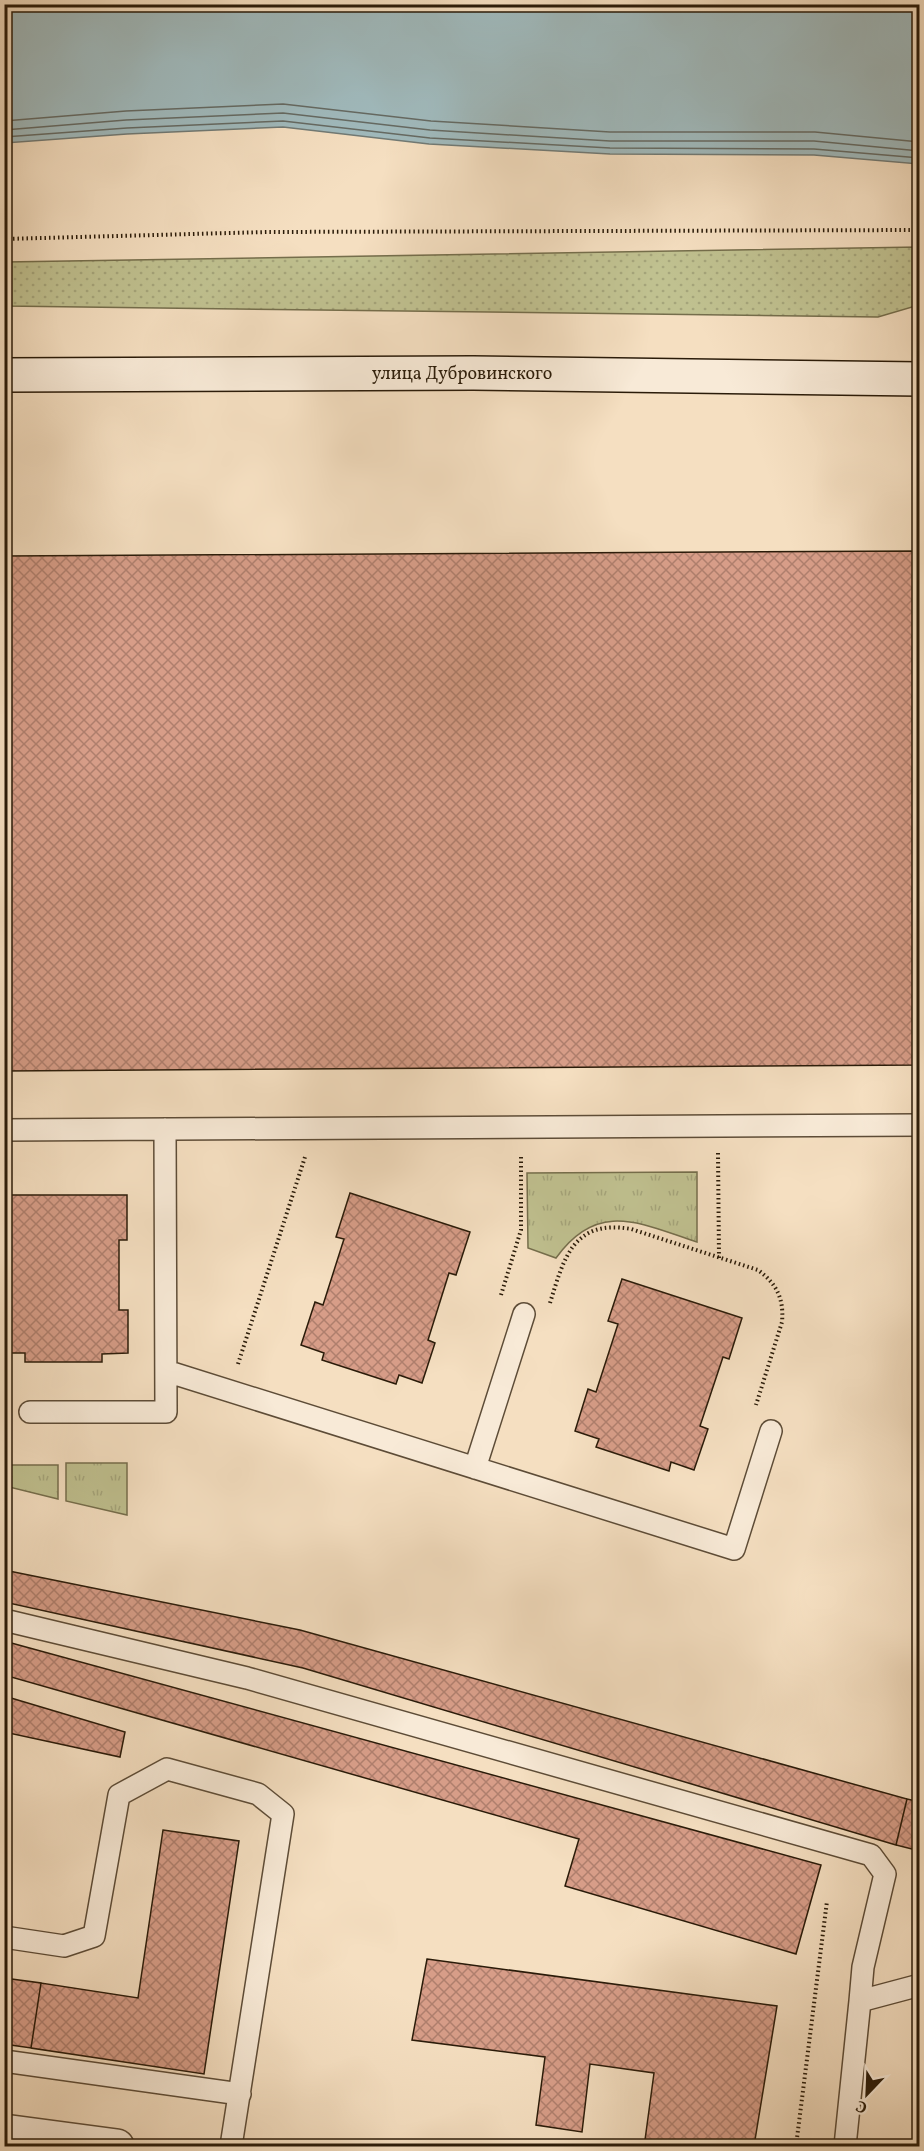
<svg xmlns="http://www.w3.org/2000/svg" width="924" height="2151" viewBox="0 0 924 2151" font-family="Vollkorn,serif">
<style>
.grass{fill:url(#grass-dots);stroke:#756e4c;stroke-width:1.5}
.park{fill:url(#park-tufts);stroke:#756e4c;stroke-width:1.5}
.water{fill:#a0babd;stroke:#717a75;stroke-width:1.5}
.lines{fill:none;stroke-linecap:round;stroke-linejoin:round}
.shore{stroke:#656a63;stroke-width:1.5}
.building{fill:url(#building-cross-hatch);stroke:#2a1b09;stroke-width:1.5}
.lane-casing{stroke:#5d4c37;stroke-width:24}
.street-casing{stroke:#5d4c37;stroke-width:36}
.secondary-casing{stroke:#2a1b09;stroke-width:36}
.path{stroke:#2a1b09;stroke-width:4;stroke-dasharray:1.5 3;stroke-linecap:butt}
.lane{stroke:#f8ead7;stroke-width:21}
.street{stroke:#f8ead7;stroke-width:33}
.secondary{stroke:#f8ead7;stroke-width:33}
.labels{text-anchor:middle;stroke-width:5;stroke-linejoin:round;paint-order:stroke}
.street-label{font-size:18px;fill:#2a1b09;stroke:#f8ead7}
</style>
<defs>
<pattern id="grass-dots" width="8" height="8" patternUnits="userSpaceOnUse" patternTransform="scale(1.5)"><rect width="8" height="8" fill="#c0c190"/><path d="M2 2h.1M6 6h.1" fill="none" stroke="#a5a57b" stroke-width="1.8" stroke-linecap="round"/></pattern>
<pattern id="park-tufts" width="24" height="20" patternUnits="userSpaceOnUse" patternTransform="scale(1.5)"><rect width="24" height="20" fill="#c0c190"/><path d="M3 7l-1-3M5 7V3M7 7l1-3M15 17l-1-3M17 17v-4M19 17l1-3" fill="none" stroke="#a5a57b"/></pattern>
<pattern id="building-cross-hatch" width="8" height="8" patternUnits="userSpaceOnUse" patternTransform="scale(1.5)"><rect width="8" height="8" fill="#d79d88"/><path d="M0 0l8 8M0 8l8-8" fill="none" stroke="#af7f6d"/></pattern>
</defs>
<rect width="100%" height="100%" fill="#f5dfc1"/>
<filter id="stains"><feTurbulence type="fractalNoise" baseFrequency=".00333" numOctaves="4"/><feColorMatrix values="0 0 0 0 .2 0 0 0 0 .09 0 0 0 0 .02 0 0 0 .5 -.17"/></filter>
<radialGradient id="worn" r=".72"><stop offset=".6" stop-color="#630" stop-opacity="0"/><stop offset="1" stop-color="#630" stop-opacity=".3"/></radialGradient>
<!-- grass -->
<path class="grass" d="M919,247V305L878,317L5,306V262Z"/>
<!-- park -->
<path class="park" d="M697,1172V1242C641,1224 598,1199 556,1258L528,1248L527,1173Z
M66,1463H127V1515L66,1501Z
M5,1465H58V1499L5,1486Z"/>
<!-- water -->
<path class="water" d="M5,4L919,5V164L814,155L610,154L429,144L283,127L127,134L5,143Z"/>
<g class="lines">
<!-- shore -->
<path class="shore" d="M4,121L126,111L283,104L431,121L610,132H815L920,142
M4,130L126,120L283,113L430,130L610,141H814L920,151
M4,137L127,128L283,121L430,138L610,148L814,149L920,158"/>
</g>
<!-- building -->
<path class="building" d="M920,551V1065L4,1071V556Z
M350,1193L470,1232L456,1275L449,1273L428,1340L435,1343L422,1383L399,1375L396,1384L322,1360L324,1353L301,1345L315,1302L323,1305L344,1239L336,1237Z
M4,1195H127V1240H119V1310H128V1353L102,1354V1362H25V1353H4V1310L9,1309V1239H4Z
M622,1279L742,1318L729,1359L723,1357L700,1426L708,1429L694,1470L671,1462L669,1471L596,1447L599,1439L575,1431L588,1389L596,1392L618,1324L608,1321Z
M4,1570L300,1630L907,1799L896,1845L303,1668L4,1602Z
M4,1641L821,1865L796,1954L565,1886L579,1839L4,1675Z
M11,1698L125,1732L120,1757L4,1732Z
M907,1799L920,1802V1851L896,1845Z
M163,1830L239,1841L204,2074L31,2048L41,1983L138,1998Z
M427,1959L777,2006L754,2146H691L645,2140L654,2073L590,2064L582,2132L536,2125L545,2057L412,2040Z
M4,1978L41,1983L31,2048L4,2044Z"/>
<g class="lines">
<defs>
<path id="lane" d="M4,1130L920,1125
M166,1371L734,1549L771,1431
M30,1412H166L165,1129
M475,1468L524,1314
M4,1620L247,1678L871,1855L885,1874L863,1967L860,2001
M4,1937L64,1946L94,1936L119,1795L167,1769L258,1794L283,1814L231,2146
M4,2061L240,2094
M845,2146L860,2001L920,1985"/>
<path id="street" d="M4,2131L117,2146"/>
<path id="secondary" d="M4,375L473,373L920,379"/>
</defs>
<!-- lane casing -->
<use href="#lane" class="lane-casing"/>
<!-- street casing -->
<use href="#street" class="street-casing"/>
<!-- secondary casing -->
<use href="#secondary" class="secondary-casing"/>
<!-- path -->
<path class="path" d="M4,239L267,232L920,230
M718,1153L719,1258
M501,1295L521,1230V1156
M550,1303C564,1258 573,1219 631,1229L758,1270C777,1284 784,1299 782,1322L756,1405
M238,1364L305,1157
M796,2146L827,1901"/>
<!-- lane -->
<use href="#lane" class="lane"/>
<!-- street -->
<use href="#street" class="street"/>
<!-- secondary -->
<use href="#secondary" class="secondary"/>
</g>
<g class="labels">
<!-- street labels -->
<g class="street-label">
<text x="462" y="379">улица Дубровинского</text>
</g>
</g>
<!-- margin -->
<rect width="924" height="2151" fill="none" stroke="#f5dfc1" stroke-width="24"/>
<rect x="6" y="6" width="912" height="2139" fill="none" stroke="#2a1b09" stroke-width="3"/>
<rect x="12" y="12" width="900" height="2127" fill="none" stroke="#2a1b09" stroke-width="1.5"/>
<!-- north arrow -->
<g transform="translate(867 2094) rotate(203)" stroke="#f8ead7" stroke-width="4.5" paint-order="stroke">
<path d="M0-4.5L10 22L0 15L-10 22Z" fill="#2a1b09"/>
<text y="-9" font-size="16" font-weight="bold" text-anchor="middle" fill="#2a1b09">С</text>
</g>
<rect width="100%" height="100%" filter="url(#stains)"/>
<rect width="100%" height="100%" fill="url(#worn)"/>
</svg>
